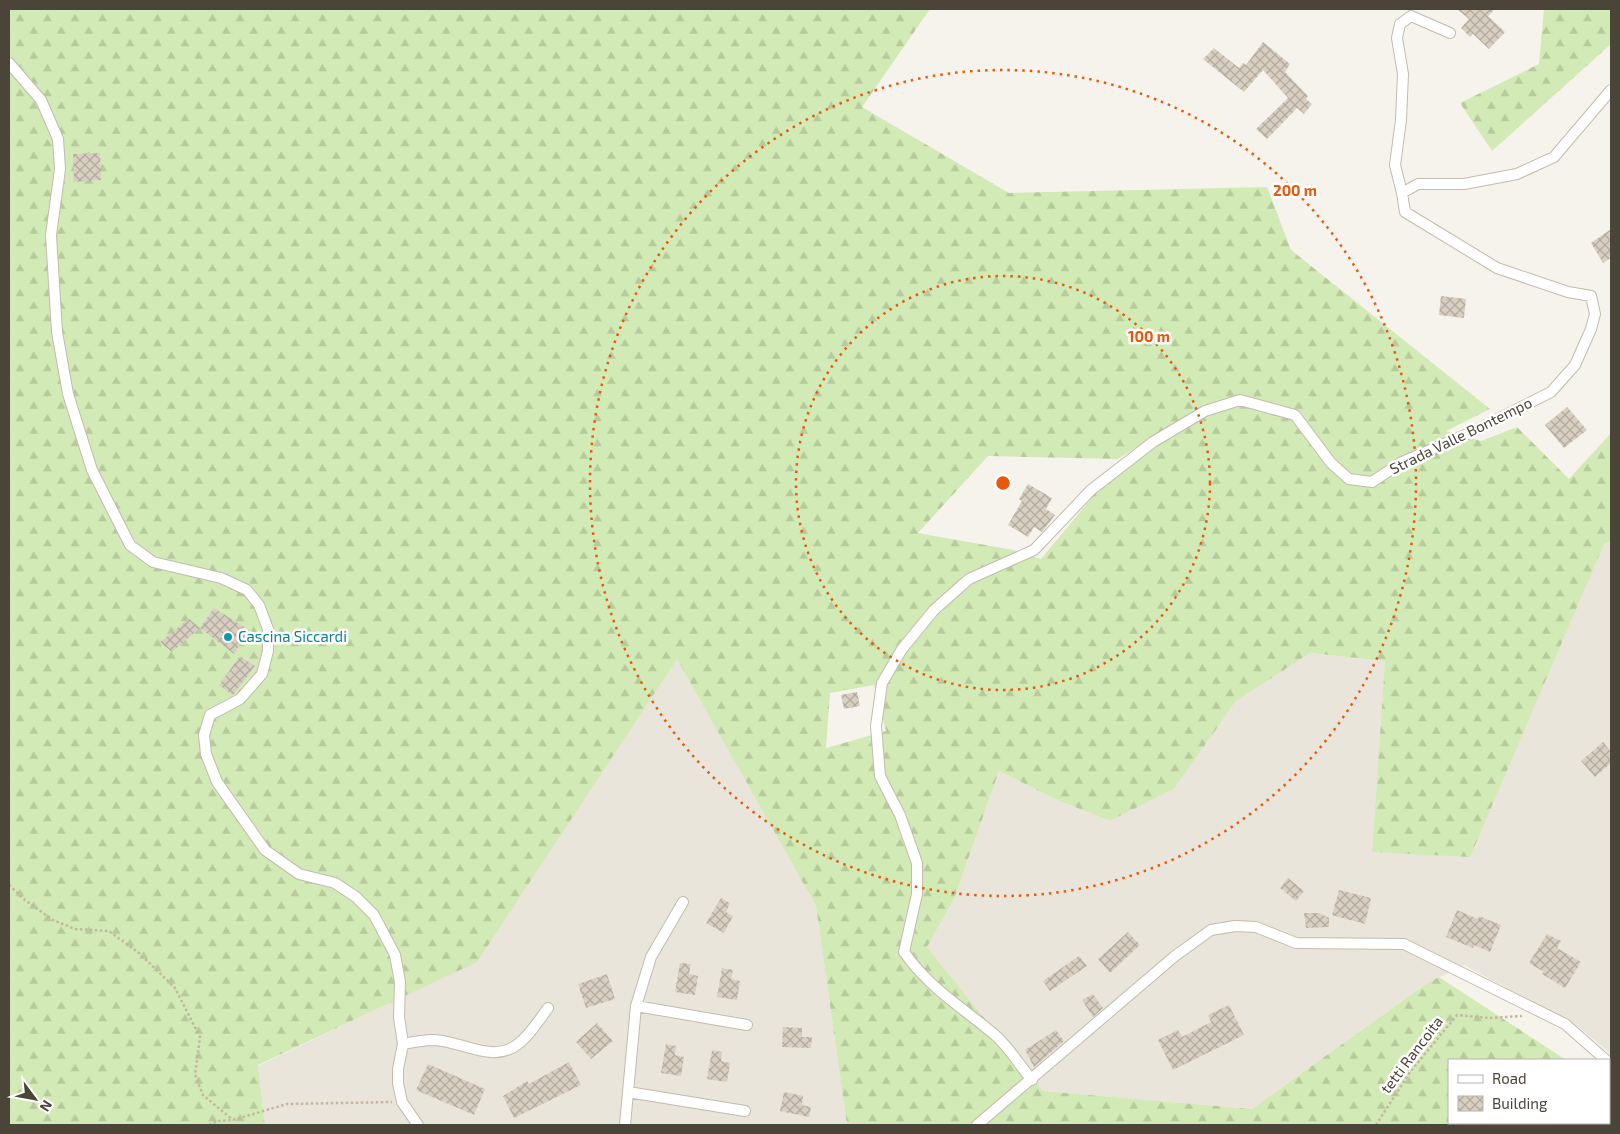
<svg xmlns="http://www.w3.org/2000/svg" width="1620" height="1134" viewBox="0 0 1620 1134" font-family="'Exo 2',sans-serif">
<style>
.residential{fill:#eae5da}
.forest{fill:url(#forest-firs);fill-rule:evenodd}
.building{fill:url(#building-cross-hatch)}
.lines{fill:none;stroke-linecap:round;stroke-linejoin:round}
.minor-casing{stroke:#c2bbae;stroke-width:12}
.path{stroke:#c4b79f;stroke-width:2.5;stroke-dasharray:2.5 2.5;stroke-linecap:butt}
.minor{stroke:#fff;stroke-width:10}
.ring{fill:none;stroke:#e8590c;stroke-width:2.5;stroke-dasharray:2.5 5}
.culture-dot{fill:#0f9aa8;stroke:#fff;stroke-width:2}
.labels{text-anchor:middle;stroke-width:5;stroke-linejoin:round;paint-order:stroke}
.street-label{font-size:15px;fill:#4b4439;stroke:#fff}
.culture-label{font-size:15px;fill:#0d838f;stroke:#fff;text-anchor:start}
.centre{fill:#e8590c;stroke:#fff;stroke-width:2.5}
.ring-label{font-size:15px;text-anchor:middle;font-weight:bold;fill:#e8590c;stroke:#fff;stroke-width:5;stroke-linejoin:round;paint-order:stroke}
</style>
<defs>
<pattern id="forest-firs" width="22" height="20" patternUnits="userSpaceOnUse" patternTransform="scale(1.25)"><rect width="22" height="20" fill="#d2eab5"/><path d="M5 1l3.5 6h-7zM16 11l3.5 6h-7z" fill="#b6ca9c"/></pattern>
<pattern id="building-cross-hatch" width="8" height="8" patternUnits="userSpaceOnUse" patternTransform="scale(1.25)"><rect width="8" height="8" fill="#d8cfc1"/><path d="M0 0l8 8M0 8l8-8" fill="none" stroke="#b1aa9e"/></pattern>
</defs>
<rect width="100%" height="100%" fill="#f6f3ec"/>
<!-- residential -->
<path class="residential" d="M1611,541V1054L1580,1028L1464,965L1423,986L1252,1109L1043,1091L927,947L954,899L999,771L1057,800L1110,821L1174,789L1236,701L1310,653L1385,661L1372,852L1604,544Z
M677,658L816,906L847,1125H265L258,1066L477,961Z"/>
<!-- forest -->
<path class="forest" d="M9,9H930L862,107L1009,193L1267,187L1291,250L1490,409L1446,431L1481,441L1517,427L1569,479L1611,433V541L1604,544L1470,857L1372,852L1385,661L1310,653L1236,701L1174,789L1110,821L1057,800L999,771L954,899L927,947L1043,1091L1252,1109L1423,986L1439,977L1566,1060H1449V1123H1609V1089L1611,1090V1125H847L816,906L677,659L477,962L258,1065L265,1125H9ZM1205,404L1202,416L1150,450L1095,494L1041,559L1013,550L918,533L988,456L1118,459ZM874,685L886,731L826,748L830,693Z
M1544,9H1611V44L1492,151L1460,103L1539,64Z"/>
<!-- building -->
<path class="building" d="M1457,9H1495L1488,16L1505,32L1489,49L1473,34L1470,37L1461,28L1469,19Z
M1263,42L1290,64L1285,72L1308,96L1306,99L1312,104L1304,114L1297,108L1267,139L1256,129L1288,98L1263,70L1244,92L1203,59L1214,48L1239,68L1243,63L1246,65Z
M100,153L101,180L74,182L73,154Z
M1611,229V258L1603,263L1591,243Z
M1441,296L1466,299L1464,318L1439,315Z
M1567,407L1587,430L1564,448L1545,425Z
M1028,484L1052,498L1046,509L1055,515L1042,532L1034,527L1028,537L1008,525L1022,501L1019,499Z
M214,608L249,630L234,654L200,628Z
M189,619L200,628L172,652L160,642Z
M240,656L255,666L233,695L219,685Z
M857,692L860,706L844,709L841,695Z
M1603,742L1611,752V763L1595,777L1581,761Z
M1288,878L1304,891L1296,901L1280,888Z
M1339,890L1371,898L1365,924L1332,915Z
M721,898L730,903L726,912L733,916L724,933L706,923Z
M1457,910L1478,919L1479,916L1501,925L1490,952L1474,945L1473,948L1446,937Z
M1304,913H1319L1329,918V927L1306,928Z
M1128,932L1140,945L1110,973L1098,959Z
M1547,934L1561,941L1557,948L1581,962L1565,988L1542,974L1544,972L1529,963Z
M1079,956L1087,966L1050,991L1043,981Z
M680,963L691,964L689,974L698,976L695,995L675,992Z
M722,968L733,970L731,979L740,981L737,1000L717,997Z
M607,974L615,999L586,1008L578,984Z
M1093,994L1103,1008L1093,1017L1082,1000Z
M1229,1005L1244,1035L1173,1070L1158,1040L1178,1030L1182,1037L1211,1022L1208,1015Z
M597,1023L613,1041L591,1059L576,1042Z
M783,1027L802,1028V1037H812L811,1048L782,1047Z
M1056,1030L1064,1041L1034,1067L1025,1050Z
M666,1044L676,1046L675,1055L684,1057L681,1076L661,1073Z
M712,1050L722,1052L721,1061L730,1063L727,1082L707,1079Z
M569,1062L581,1085L514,1118L503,1096L527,1081L529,1084Z
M428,1064L485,1089L474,1115L416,1090Z
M784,1092L803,1096L802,1105L811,1107L809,1117L780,1111Z"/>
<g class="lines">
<defs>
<path id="minor" d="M9,63L41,100L58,139L60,169L51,235L57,332L68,394L92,470L130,545L153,562L221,578L247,590L259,605L268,629V651L262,674L240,699L210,715L204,735L206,754L217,782L265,850L299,874L335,883L356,897L374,915L395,955L400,982L399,1017L403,1044L398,1069V1083L402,1102L418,1125
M1402,193L1395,165L1401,120L1403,74L1397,38L1400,24L1411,16L1450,33
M636,1006L747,1025
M403,1044C413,1042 424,1040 434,1040C462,1041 493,1064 518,1044C530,1035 539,1020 548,1008
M1032,1080C1020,1066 1009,1047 995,1035C962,1007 930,989 904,952L917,894V863L900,815L880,776L876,726L882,683L902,649L934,610L969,579L1034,550L1091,490L1153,442L1205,411L1240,400L1295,415L1331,463L1349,479L1372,482L1402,462L1472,432L1551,392L1575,365L1591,329L1595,314L1591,296L1568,292L1497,268L1405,212L1402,193L1418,184H1464L1517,174L1554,157L1611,90
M628,1092L636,1006L651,957L683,902
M625,1125L628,1092L745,1111
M977,1125L1175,956L1211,930L1235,926L1256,927L1296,943L1404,944L1565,1024L1606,1060"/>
</defs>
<!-- minor casing -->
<use href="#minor" class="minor-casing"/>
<!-- path -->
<path class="path" d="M9,885L25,900L53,920L75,929L109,931L139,953L175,988L200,1037L195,1075L203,1095L233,1120
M209,1125L218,1121L233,1120L287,1104L392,1102
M1376,1125L1410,1072L1457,1015L1489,1018L1522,1016"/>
<!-- minor -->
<use href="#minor" class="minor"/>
</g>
<!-- distance rings -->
<g class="ring">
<circle cx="1003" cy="483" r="207"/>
<circle cx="1003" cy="483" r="413"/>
</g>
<!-- markers -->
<circle class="culture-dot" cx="228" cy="637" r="5"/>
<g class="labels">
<!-- street labels -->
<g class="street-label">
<text transform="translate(1461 436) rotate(-26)" y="5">Strada Valle Bontempo</text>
<text transform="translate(1412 1055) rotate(-53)" y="5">tetti Rancoita</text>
</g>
<!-- culture labels -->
<g class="culture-label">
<text x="238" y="642">Cascina Siccardi</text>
</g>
</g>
<circle cx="1003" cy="483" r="8" class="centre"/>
<g class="ring-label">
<text x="1295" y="196">200 m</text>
<text x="1149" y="342">100 m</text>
</g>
<!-- border -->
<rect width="1620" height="1134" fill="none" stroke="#4b4439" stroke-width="20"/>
<!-- legend -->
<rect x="1448" y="1059" width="162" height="65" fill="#ffffff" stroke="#b7b4b0"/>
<rect x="1458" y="1075" width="25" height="8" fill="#ffffff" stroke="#b7b4b0"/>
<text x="1492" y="1084" font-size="15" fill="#4b4439">Road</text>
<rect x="1458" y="1096" width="25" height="15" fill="url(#building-cross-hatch)" stroke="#b7b4b0"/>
<text x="1492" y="1109" font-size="15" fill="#4b4439">Building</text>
<!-- north arrow -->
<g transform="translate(35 1099) rotate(122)" stroke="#ffffff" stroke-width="4" paint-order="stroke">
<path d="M0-4L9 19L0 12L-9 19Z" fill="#4b4439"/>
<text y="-8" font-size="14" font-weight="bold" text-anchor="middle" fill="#4b4439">N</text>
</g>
</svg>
